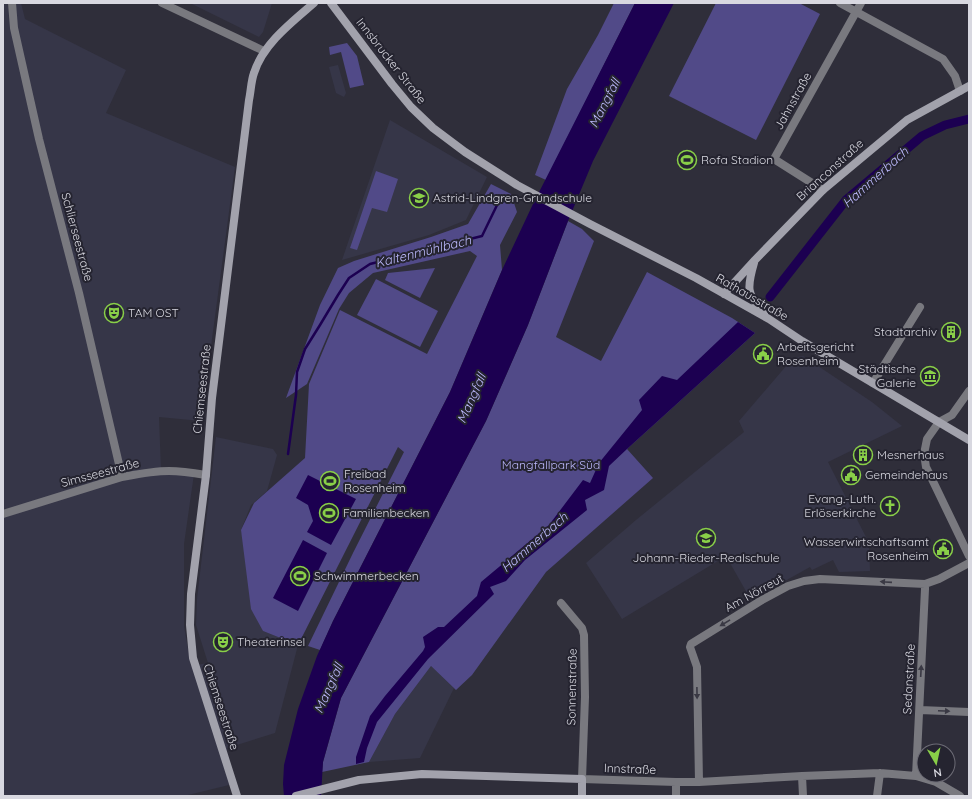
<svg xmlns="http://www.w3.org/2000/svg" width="972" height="799" viewBox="0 0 972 799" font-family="Quicksand,sans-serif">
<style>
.built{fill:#363648}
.green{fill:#514a88}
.water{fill:#1c0051}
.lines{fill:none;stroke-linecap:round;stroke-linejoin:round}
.stream{stroke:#1c0051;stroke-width:2.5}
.canal{stroke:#1c0051;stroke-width:9}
.street{stroke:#79797f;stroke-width:8}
.secondary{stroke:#a2a2ac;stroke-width:8}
.oneway{fill:#3a3944}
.labels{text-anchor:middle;stroke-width:4;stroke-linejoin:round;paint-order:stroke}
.street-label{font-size:12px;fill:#d8d8e0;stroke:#252430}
.poi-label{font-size:12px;fill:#d8d8e0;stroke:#252430;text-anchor:start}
.park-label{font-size:12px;fill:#bcb8fc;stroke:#252430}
.water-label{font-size:13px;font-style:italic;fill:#bebbff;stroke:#252430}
</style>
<rect width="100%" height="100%" fill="#2f2e3a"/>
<!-- built -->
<path class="built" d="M3,3H21L25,19L126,70L106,113L235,167L201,421L159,417L161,471L194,474L184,544V626L191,666L208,663L196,625L197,599L216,437L273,449L277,455L267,491L251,505L241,530L263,631L298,645L275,733L227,748L229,785L184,796H3Z
M190,3H272L263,32L259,37Z
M338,65L346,93L344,97L336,93L329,67Z
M390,120L487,177L466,220L429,235L342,260Z
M803,356L872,402L902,426L828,462L869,543L870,571L839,572L833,560L812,570L810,567L751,600L726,556L622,619L586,563L636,520L744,432L739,421L793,358Z
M431,666L454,688L420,758L369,762L395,714Z"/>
<!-- green -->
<path class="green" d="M614,3H635L546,180L535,175L567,89L598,35Z
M716,3H799L820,14L756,140L669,96Z
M347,43L357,56L364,85L350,88L341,52L330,55L329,47Z
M376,171L398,179L387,212L372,208L357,250L350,248Z
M491,184L511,194L517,212L500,245L502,270L450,392L333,621L320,650L308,646L353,553L404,452L398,447L298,645L263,631L251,609L241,530L254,503L305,458L309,384L340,310L427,354L477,256L470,251L373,273L349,293L339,309L307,384L286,398L320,305L338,268L354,261L431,237L468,224Z
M568,221L582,229L594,241L556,337L601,361L647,272L732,318L755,333L627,449L653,478L546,572L472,675L456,690L431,666L395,714L369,762L322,772L323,762L341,698L486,421L528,325Z
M435,268L420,298L385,280L388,273Z
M376,279L438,311L420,347L357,315Z"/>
<!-- water -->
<path class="water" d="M635,3H674L593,161L568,221L528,325L486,421L341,698L323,762L321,796H284L283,784L284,765L298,709L317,656L333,621L450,392L502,270L533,204Z
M738,322L755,333L627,449L609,466L604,490L585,500L587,510L525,560L506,581L490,587L494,594L428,659L377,722L367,748L364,762L356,764V757L370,716L385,696L423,651L425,647L423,637L438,627H444L477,596L481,582L549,525L583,480L590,483L599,463L642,410L639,400L662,376L677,380Z
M308,475L356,499L331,545L307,532L313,521L308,505L296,498Z
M303,540L327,553L298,611L273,598Z"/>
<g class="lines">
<!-- stream -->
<path class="stream" d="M288,454L296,395L297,372L305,349L320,325L338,295L349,278L370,264L482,236L500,199"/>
<!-- canal -->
<path class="canal" d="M770,297L846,200L922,136L945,125L969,119"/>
<!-- street -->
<path class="street" d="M12,3L14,28L39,139L79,293L122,477
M162,3L264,51
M840,3L943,59L955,76L960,91
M823,190L774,159L861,3
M873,383L920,307
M969,391L952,415L939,422L927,439L924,454L926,467L929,473L969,556
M3,514L122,477C138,474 153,471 169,471C181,471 194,473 206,475
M561,603L582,628L584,635L585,697L582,779L676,782H699L802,776L880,773L916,776L936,782L960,796
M920,710L969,712
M802,776L803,796
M916,776L925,589V584
M676,782V796
M699,782L697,667L690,647L691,644L762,600L788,586L804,581L820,579L925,584L939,579L969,563
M877,796L880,773"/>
<!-- secondary -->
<path class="secondary" d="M331,3L392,84L411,107L433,128L465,152L517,185L590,224L696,278L769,319L802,341L969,440
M754,263C747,287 746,294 764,314
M724,294L755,260L823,190L907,120L969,86
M237,796L193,658L190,625L191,594L206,475L212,398L249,100C251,91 251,81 254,73C263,44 292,22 314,3
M296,796L359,780L422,774L582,779V796"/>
</g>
<!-- one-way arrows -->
<defs><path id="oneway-solid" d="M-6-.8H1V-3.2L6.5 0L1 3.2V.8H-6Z"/></defs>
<g class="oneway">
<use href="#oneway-solid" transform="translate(886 582) rotate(-176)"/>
<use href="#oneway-solid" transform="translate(725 623) rotate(149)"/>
<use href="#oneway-solid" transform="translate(921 671) rotate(-87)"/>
<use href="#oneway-solid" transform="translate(697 693) rotate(89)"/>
<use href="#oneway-solid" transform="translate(944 711) rotate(3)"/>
</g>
<!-- icons -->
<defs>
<symbol id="stadium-ring" viewBox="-11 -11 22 22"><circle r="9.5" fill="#252430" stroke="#89cf48" stroke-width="1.5"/><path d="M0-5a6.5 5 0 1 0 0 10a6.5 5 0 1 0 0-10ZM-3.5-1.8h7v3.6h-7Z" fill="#89cf48"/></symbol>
<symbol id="school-ring" viewBox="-11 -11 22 22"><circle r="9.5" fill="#252430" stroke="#89cf48" stroke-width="1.5"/><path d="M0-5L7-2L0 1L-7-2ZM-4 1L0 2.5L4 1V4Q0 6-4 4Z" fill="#89cf48"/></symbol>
<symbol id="theatre-ring" viewBox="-11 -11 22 22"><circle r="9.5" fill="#252430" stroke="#89cf48" stroke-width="1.5"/><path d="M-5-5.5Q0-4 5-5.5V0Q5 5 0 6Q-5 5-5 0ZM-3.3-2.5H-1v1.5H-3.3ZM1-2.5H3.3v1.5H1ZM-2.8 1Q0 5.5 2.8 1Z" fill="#89cf48"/></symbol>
<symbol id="building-ring" viewBox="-11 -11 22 22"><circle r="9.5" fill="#252430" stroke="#89cf48" stroke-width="1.5"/><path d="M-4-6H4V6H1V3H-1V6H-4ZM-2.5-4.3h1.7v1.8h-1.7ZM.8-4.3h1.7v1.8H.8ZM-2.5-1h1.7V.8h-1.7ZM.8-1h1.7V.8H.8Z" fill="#89cf48"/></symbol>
<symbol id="civic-ring" viewBox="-11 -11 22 22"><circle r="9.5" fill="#252430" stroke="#89cf48" stroke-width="1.5"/><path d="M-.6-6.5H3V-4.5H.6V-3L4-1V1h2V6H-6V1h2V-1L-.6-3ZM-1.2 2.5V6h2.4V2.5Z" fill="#89cf48"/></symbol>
<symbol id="museum-ring" viewBox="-11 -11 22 22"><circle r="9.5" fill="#252430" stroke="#89cf48" stroke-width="1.5"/><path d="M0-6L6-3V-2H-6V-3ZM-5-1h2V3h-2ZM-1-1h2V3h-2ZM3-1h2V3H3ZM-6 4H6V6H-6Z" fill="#89cf48"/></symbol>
<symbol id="church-ring" viewBox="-11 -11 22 22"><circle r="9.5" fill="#252430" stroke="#89cf48" stroke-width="1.5"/><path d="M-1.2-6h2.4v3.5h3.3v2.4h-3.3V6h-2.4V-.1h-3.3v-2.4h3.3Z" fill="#89cf48"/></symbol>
</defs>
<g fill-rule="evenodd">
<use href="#stadium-ring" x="676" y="149" width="22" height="22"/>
<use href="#school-ring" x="408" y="187" width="22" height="22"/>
<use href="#theatre-ring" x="103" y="302" width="22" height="22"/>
<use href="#building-ring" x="940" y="321" width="22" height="22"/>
<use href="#civic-ring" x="752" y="343" width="22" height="22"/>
<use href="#museum-ring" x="919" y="365" width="22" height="22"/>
<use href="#building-ring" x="852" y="444" width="22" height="22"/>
<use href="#civic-ring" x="840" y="464" width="22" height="22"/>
<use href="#stadium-ring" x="319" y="470" width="22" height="22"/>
<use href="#church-ring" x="879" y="495" width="22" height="22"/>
<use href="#stadium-ring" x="318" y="502" width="22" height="22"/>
<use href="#school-ring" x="695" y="527" width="22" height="22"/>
<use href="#civic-ring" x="932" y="538" width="22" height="22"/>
<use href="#stadium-ring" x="289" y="565" width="22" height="22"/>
<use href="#theatre-ring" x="212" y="631" width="22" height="22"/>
</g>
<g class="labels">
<!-- street labels -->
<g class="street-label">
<text transform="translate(391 61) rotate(52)" y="4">Innsbrucker Straße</text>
<text transform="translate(793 101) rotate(-61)" y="4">Jahnstraße</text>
<text transform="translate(830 170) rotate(-42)" y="4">Brianconstraße</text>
<text transform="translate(77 237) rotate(75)" y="4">Schlierseestraße</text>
<text transform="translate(752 297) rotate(30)" y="4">Rathausstraße</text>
<text transform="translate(202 389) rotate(-84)" y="4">Chiemseestraße</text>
<text transform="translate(100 473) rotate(-15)" y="4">Simsseestraße</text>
<text transform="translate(754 593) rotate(-29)" y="4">Am Nörreut</text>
<text transform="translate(909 679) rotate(-87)" y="4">Sedanstraße</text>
<text transform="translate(572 687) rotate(-89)" y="4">Sonnenstraße</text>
<text transform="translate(221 707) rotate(72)" y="4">Chiemseestraße</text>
<text transform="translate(630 769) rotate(2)" y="4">Innstraße</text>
</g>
<!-- poi labels -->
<g class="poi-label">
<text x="701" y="164">Rofa Stadion</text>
<text x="433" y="202">Astrid-Lindgren-Grundschule</text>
<text x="128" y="317">TAM OST</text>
<text x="937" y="336" text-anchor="end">Stadtarchiv</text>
<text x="777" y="351">Arbeitsgericht<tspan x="777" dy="14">Rosenheim</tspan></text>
<text x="916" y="373" text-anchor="end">Städtische<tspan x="916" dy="14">Galerie</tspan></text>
<text x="877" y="459">Mesnerhaus</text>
<text x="344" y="478">Freibad<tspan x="344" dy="14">Rosenheim</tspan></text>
<text x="865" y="479">Gemeindehaus</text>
<text x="876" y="503" text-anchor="end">Evang.-Luth.<tspan x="876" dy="14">Erlöserkirche</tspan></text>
<text x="343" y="517">Familienbecken</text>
<text x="929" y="546" text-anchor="end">Wasserwirtschaftsamt<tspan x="929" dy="14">Rosenheim</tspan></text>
<text x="706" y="562" text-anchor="middle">Johann-Rieder-Realschule</text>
<text x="314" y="580">Schwimmerbecken</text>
<text x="237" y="646">Theaterinsel</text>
</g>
<!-- park labels -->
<g class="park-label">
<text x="551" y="469">Mangfallpark Süd</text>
</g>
<!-- water labels -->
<g class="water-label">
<text transform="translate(604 103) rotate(-63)" y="5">Mangfall</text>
<text transform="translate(875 177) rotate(-42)" y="5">Hammerbach</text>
<text transform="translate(423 251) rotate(-14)" y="5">Kaltenmühlbach</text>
<text transform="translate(471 398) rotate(-66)" y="5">Mangfall</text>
<text transform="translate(534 542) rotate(-41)" y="5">Hammerbach</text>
<text transform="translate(328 688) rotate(-66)" y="5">Mangfall</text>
</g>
</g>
<!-- border -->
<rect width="972" height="799" fill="none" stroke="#d8d8e0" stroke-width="8"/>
<!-- north arrow -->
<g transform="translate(936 763) rotate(171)"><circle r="19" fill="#252430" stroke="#6d6c76"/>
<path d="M0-3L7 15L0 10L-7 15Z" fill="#89cf48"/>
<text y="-6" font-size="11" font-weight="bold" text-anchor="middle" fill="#d8d8e0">N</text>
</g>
</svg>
